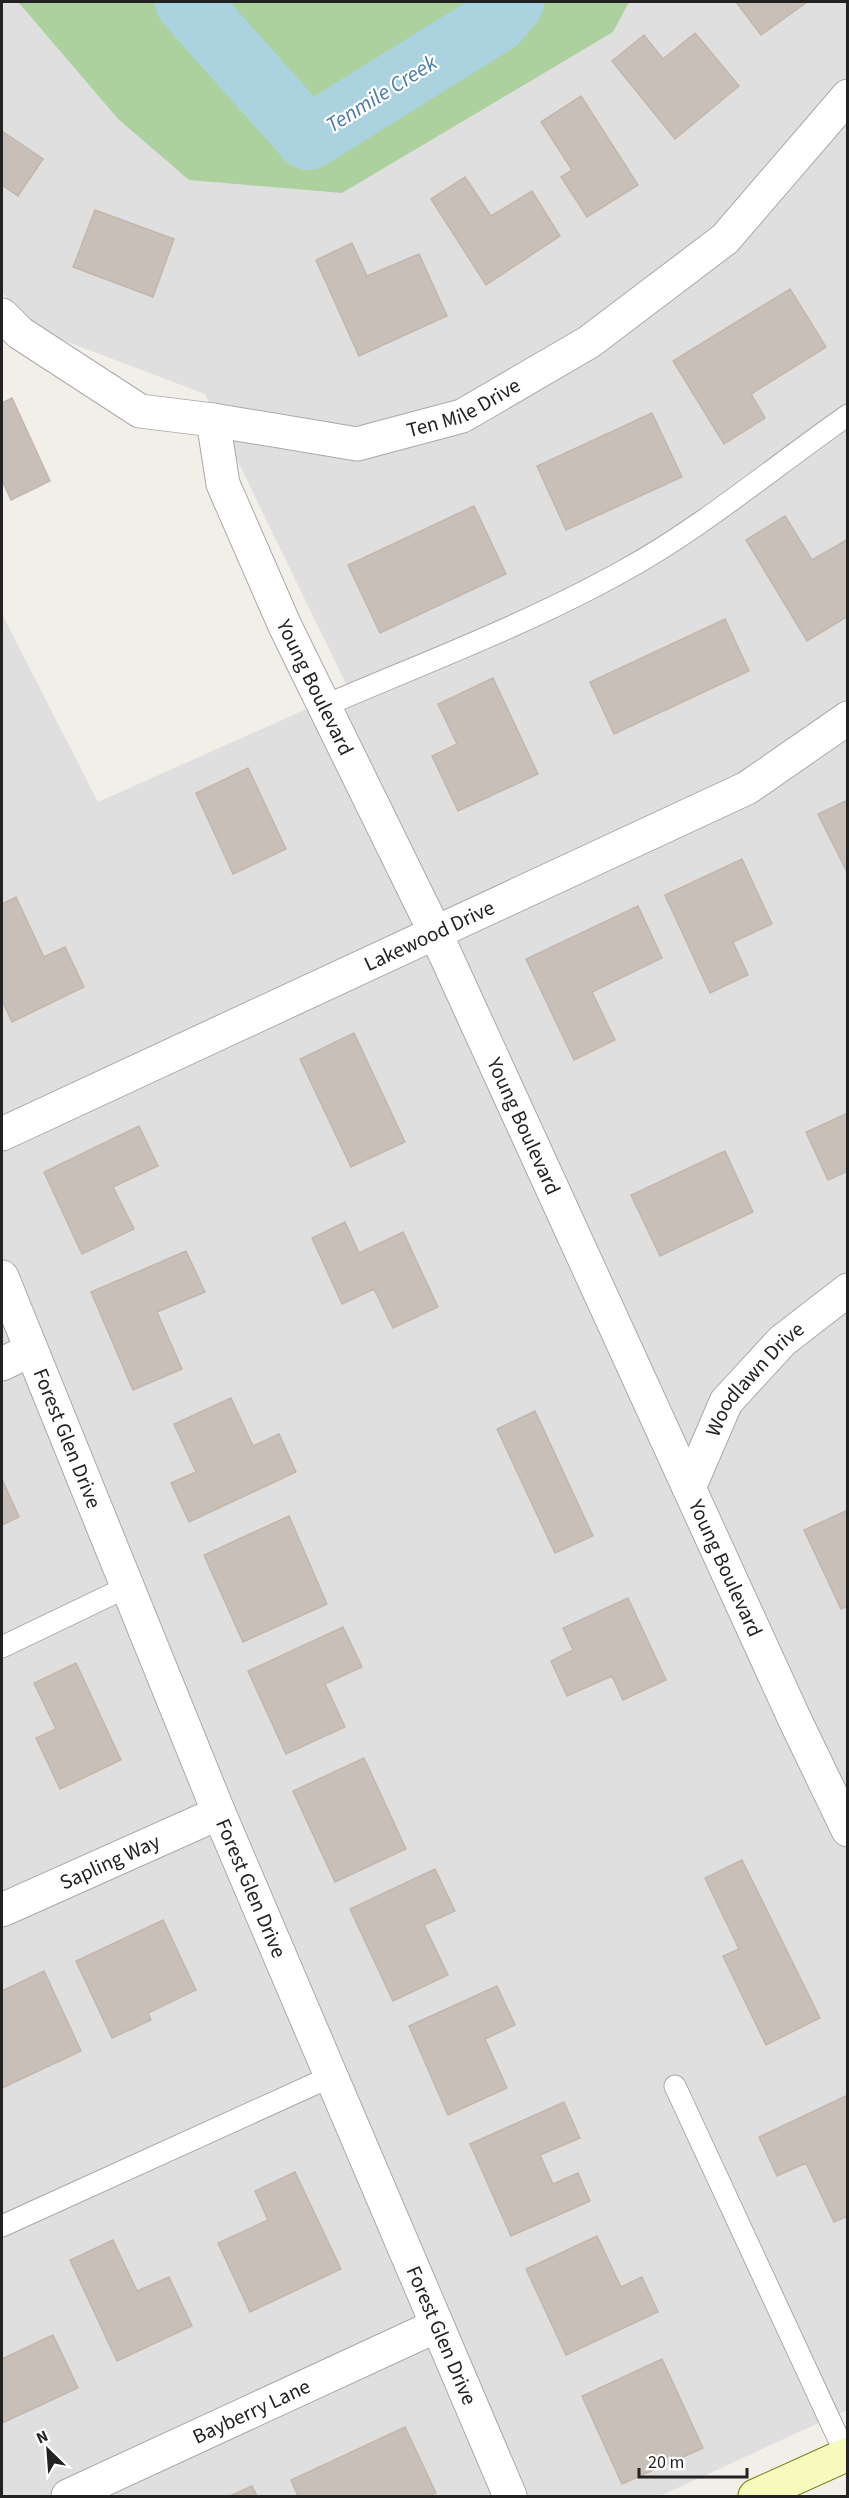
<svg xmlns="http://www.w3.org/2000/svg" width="849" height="2498" viewBox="0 0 849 2498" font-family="'Source Sans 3',sans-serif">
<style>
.residential{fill:#e0dfdf}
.forest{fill:#add19e}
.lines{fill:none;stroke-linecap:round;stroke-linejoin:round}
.river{stroke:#aad3df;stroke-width:64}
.building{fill:#c7bfb8;stroke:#c4b6ab;stroke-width:1.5}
.lane-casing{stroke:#a9a9a9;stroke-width:23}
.street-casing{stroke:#a9a9a9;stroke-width:35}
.secondary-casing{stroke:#707d05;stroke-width:35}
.lane{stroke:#fff;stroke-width:21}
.street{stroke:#fff;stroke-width:33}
.secondary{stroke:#f7fabf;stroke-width:33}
.labels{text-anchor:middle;stroke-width:4.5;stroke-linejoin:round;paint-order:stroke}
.street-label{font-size:21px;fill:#222;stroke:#fff}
.water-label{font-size:22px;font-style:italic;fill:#4a7aab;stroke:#fff}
</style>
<rect width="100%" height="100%" fill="#f2efe9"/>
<!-- residential -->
<path class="residential" d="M2,2H18L118,119L612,32L629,2H847V2410L660,2496H2V614L98,802L349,690L205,394L44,333L2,293Z"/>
<!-- forest -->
<path class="forest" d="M18,2H629L613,32L342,193L189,180L118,119Z"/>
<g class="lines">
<!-- river -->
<path class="river" d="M187,2L308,138L496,21L512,2"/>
</g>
<!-- building -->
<path class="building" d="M736,2H807L761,35Z
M695,33L739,86L675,139L612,61L644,35L663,59Z
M581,96L638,185L587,217L561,177L572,170L541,122Z
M2,131L43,159L18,196L2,185Z
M465,177L491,216L532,191L560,236L486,285L431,199Z
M95,210L174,239L153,297L73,267Z
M352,243L367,276L419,254L447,316L359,356L316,260Z
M790,289L826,347L751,394L765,418L724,444L673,361Z
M12,398L50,481L11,500L2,480V403Z
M652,413L682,477L566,530L537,466Z
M474,506L506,574L380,633L348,565Z
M785,516L812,560L848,539V616L807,641L746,540Z
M725,619L749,671L614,734L590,682Z
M493,678L538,774L458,811L432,756L457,744L438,704Z
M248,768L286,849L233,874L196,793Z
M848,800V874L818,814Z
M742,859L772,924L733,942L748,975L710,993L665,895Z
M16,897L44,957L65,947L84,987L12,1022L2,1000V904Z
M638,906L662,958L592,992L615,1040L574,1060L526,959Z
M354,1033L405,1142L351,1167L300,1059Z
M848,1113V1171L828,1180L806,1132Z
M139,1126L158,1166L113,1187L134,1229L82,1254L44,1172Z
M725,1151L753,1212L660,1256L631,1195Z
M345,1222L359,1253L403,1232L438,1307L393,1328L374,1289L342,1304L312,1238Z
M186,1251L205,1292L157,1312L182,1369L133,1390L91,1292Z
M231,1398L253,1446L279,1434L296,1472L189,1522L171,1483L196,1472L174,1424Z
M535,1411L593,1536L555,1553L497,1429Z
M2,1479L19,1517L2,1525Z
M848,1510V1606L841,1609L804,1530Z
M289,1516L327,1604L243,1642L204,1555Z
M628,1598L666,1680L623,1700L612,1676L567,1696L551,1661L573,1650L563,1628Z
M343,1627L362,1667L325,1684L345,1727L286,1754L248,1671Z
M76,1663L121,1760L60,1789L36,1738L56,1729L34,1683Z
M364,1758L406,1849L335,1882L293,1791Z
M742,1860L820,2018L766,2045L723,1956L739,1949L705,1878Z
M435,1869L455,1911L424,1925L448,1975L393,2001L350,1909Z
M163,1920L196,1990L148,2013L151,2020L112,2038L76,1961Z
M44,1971L81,2051L2,2088V1991Z
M497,1986L515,2025L485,2039L507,2088L448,2115L409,2026Z
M848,2095V2216L834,2222L806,2163L777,2176L759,2137Z
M564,2102L580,2138L540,2155L553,2184L578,2173L590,2201L511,2236L470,2144Z
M295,2172L341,2269L250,2312L218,2243L268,2220L255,2191Z
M597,2236L621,2287L642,2277L658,2312L566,2355L526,2269Z
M113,2240L137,2291L169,2277L192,2326L117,2361L70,2260Z
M53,2335L78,2388L2,2423V2359Z
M662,2359L703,2448L622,2484L582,2396Z
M405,2427L436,2493L428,2496H298L291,2480Z
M252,2486L257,2496H230Z"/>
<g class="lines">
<defs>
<path id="lane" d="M324,706C424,663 528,624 623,571C700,529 775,466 848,415
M2,1647L127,1587
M675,2086L846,2455
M2,2226L330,2077"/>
<g id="street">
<path id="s1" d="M2,315L20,333L140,411L213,420L357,444L462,416L589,342L725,239L848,96"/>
<path id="s2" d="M213,420L223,484L285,626L436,934L795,1720L848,1830"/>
<path id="s3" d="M2,1134L747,788L848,718"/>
<path id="s4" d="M2,1277L219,1813L510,2496"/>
<path d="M2,1364L31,1350"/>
<path id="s5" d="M689,1488L726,1402L782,1341L848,1290"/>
<path id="s6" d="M2,1910L219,1813"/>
<path id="s7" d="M68,2496L436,2326"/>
</g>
<path id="secondary" d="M755,2496L848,2454"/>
</defs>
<!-- lane casing -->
<use href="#lane" class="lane-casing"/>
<!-- street casing -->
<use href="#street" class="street-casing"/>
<!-- secondary casing -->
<use href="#secondary" class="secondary-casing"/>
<!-- lane -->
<use href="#lane" class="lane"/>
<!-- street -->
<use href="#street" class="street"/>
<!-- secondary -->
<use href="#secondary" class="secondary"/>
</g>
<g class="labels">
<!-- street labels -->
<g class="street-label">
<text dy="7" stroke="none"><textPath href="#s1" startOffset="501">Ten Mile Drive</textPath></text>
<text dy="7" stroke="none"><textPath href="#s2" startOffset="288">Young Boulevard</textPath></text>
<text dy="7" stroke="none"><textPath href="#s3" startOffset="471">Lakewood Drive</textPath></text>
<text dy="7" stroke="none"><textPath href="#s2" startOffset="774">Young Boulevard</textPath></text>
<text dy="7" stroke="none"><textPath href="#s5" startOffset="129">Woodlawn Drive</textPath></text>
<text dy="7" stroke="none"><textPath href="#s4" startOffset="174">Forest Glen Drive</textPath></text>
<text dy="7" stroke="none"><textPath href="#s2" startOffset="1260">Young Boulevard</textPath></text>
<text dy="7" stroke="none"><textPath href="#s6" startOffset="118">Sapling Way</textPath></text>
<text dy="7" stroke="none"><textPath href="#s4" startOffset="660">Forest Glen Drive</textPath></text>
<text dy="7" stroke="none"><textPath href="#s4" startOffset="1146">Forest Glen Drive</textPath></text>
<text dy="7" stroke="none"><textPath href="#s7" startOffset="202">Bayberry Lane</textPath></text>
</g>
<!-- water labels -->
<g class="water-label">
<text transform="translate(381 93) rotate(-32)" y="8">Tenmile Creek</text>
</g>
</g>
<!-- border -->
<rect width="849" height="2498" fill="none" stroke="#222222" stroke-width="6"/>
<!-- north arrow -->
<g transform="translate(48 2450) rotate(335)" stroke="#ffffff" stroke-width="4.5" paint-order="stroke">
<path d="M0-4.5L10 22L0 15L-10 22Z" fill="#222222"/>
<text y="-9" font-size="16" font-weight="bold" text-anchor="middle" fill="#222222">N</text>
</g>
<!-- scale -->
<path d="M639 2468v9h108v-9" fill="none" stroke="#222222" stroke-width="3"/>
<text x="648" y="2468" font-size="18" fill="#222222" stroke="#ffffff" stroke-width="4.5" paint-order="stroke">20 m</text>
</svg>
